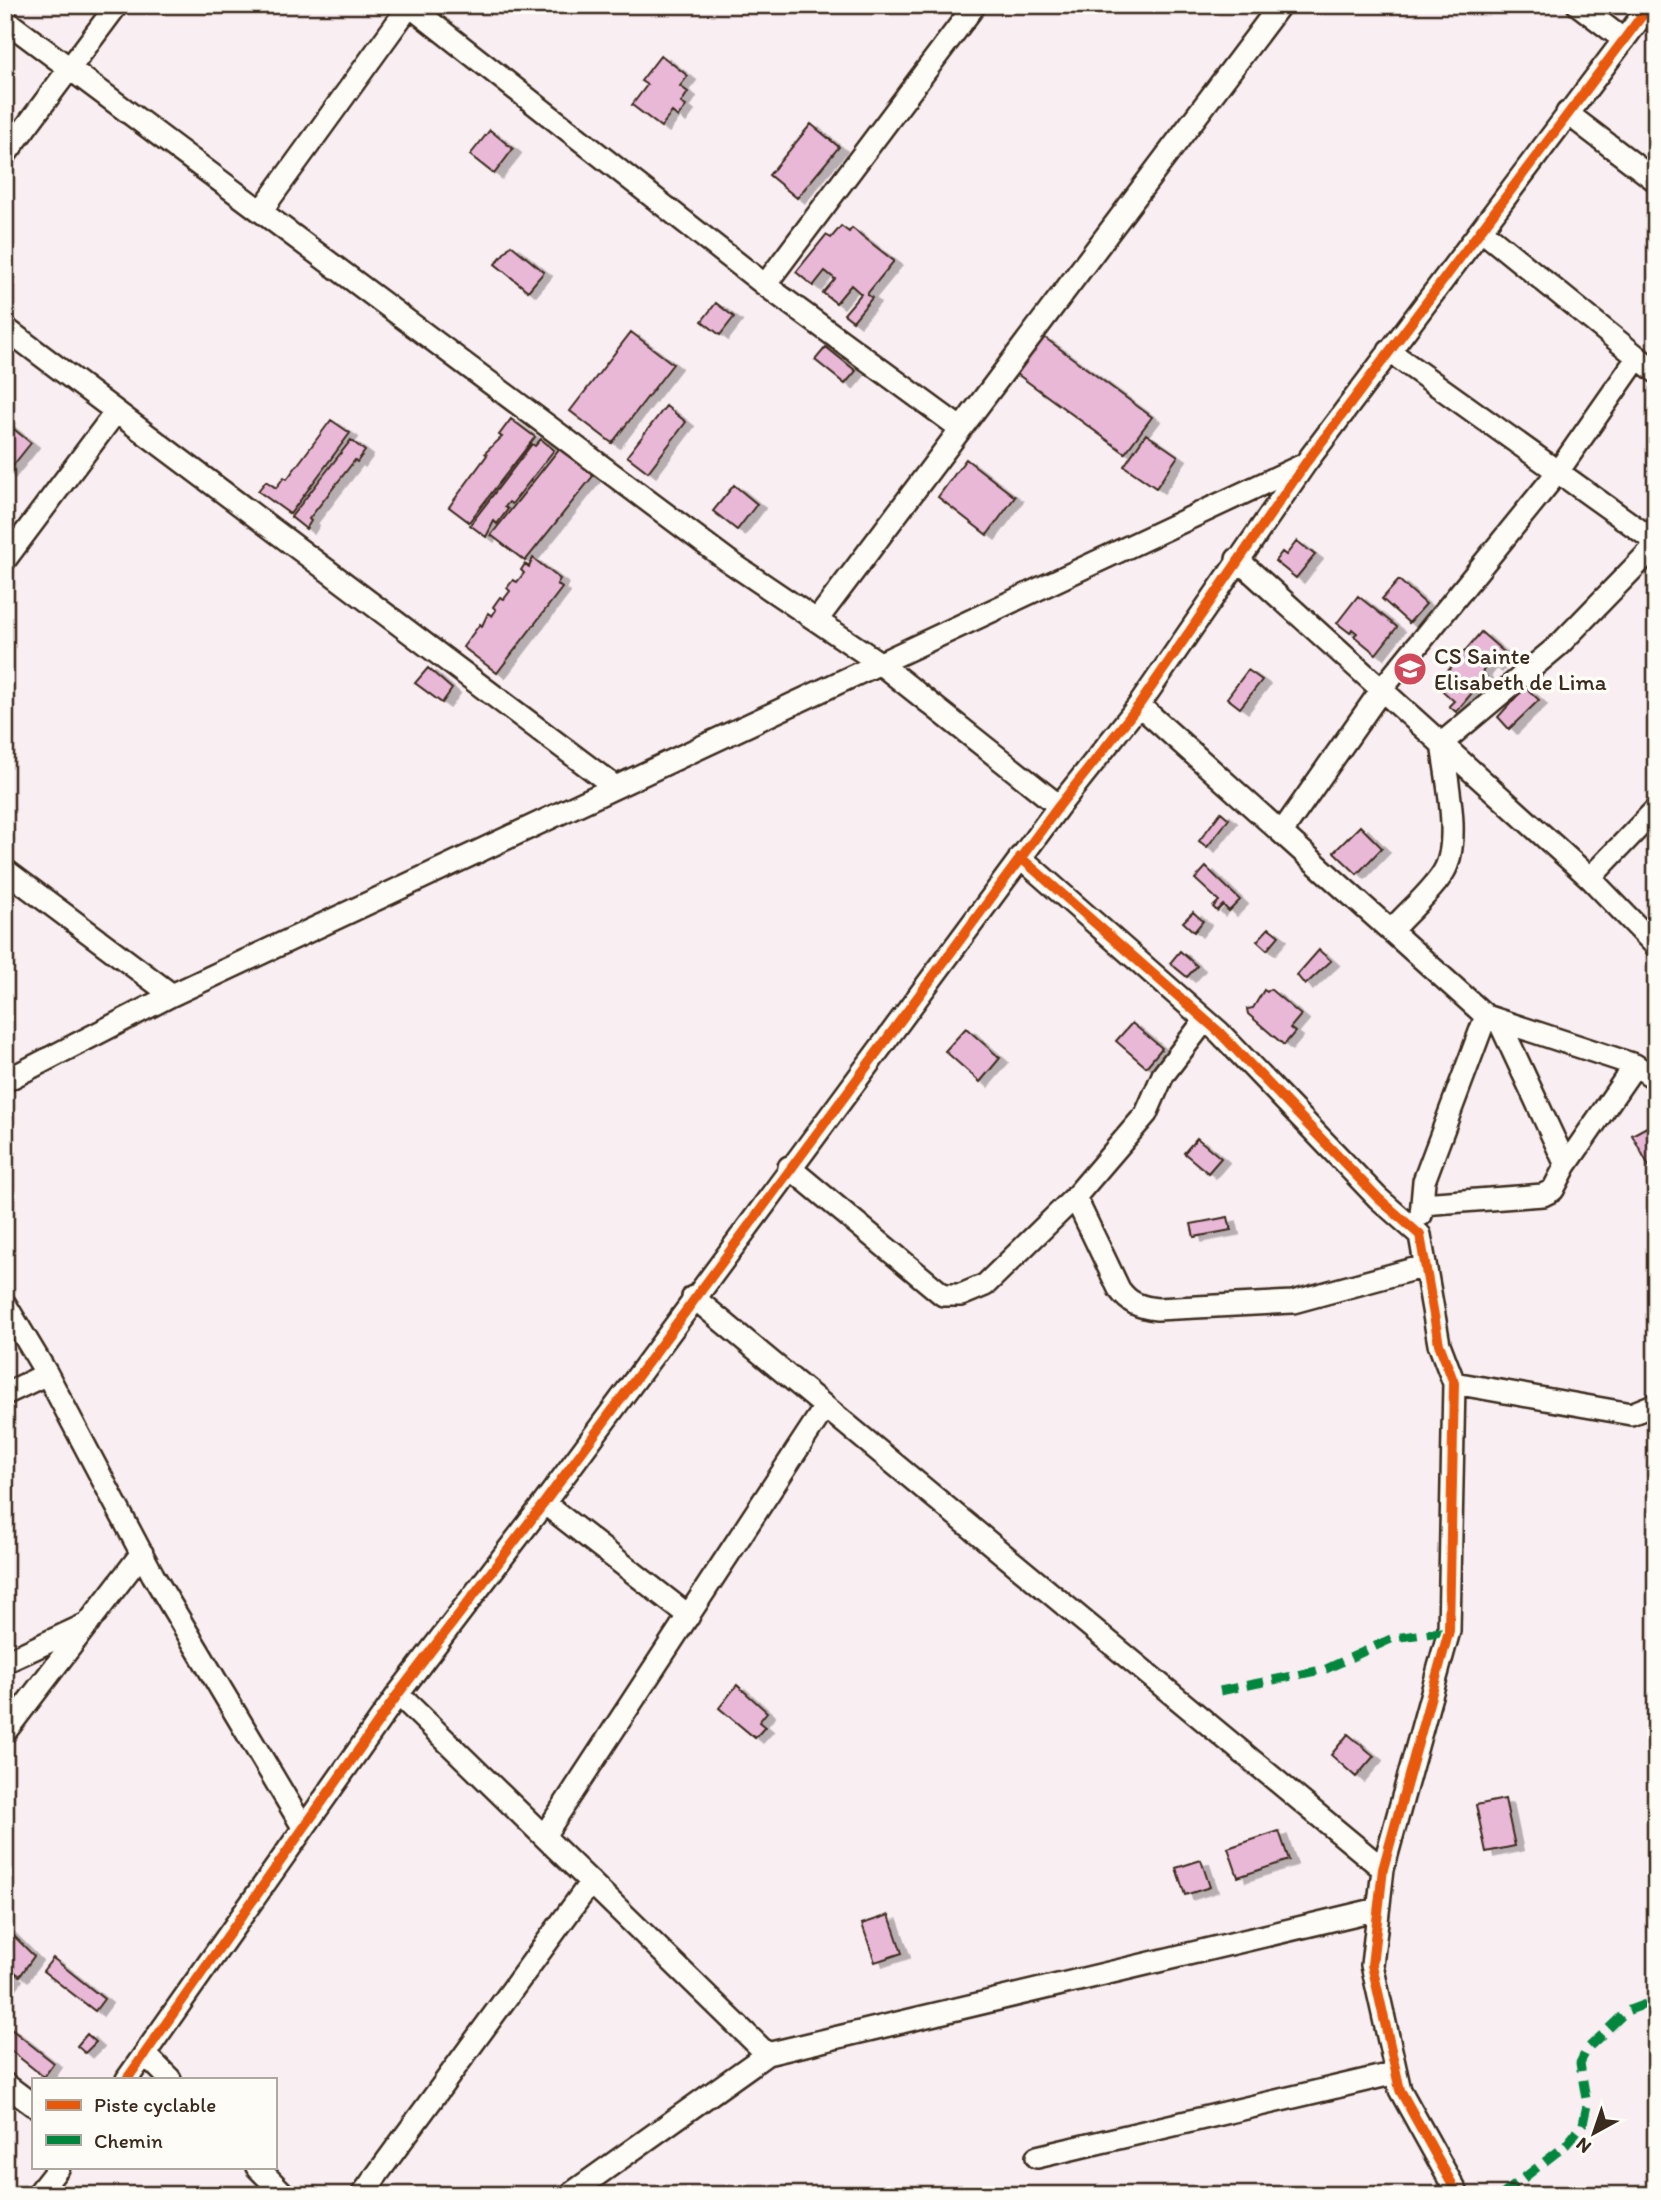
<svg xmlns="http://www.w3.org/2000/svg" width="1661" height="2200" viewBox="0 0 1661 2200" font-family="Itim,sans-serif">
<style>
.building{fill:#e9b8d7;stroke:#3b2a1e;stroke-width:2;filter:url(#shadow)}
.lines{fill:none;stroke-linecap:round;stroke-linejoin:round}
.minor-casing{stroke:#3b2a1e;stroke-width:26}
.minor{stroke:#fdfcf7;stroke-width:21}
.quiet{stroke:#00873e;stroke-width:9;stroke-dasharray:18 9;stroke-linecap:butt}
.cycleway-casing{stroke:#fdfcf7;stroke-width:15}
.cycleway{stroke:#e8590c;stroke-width:10}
.labels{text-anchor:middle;stroke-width:7;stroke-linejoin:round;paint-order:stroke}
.poi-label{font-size:23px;fill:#3b2a1e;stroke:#fdfcf7;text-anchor:start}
</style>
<defs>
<filter id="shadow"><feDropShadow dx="8" dy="4.5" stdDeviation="0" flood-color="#0004"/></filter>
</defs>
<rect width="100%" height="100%" fill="#f9eef1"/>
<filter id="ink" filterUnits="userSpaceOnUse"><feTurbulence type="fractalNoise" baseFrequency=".0143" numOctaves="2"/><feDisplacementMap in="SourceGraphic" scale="14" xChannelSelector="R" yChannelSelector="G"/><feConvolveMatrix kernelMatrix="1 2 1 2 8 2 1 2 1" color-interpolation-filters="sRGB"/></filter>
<g filter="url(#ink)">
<!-- building -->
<path class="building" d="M661,55L688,76L680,86L688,92L681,103L686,106L678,117L672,112L661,127L632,105L647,85L641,81Z
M811,124L839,147L797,198L769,175Z
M490,130L513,149L494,174L470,155Z
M841,226L849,232L852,228L894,261L867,294L872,298L853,321L844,314L861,294L851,285L836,303L823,293L835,279L825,271L813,286L796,272L826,235L831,238Z
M511,245L544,272L528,291L495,264Z
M716,303L734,317L720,335L702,321Z
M631,332L673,364L612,443L570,411Z
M1044,337L1152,417L1125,453L1017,374Z
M826,347L856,371L845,384L815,360Z
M666,406L686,422L648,472L627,456Z
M511,419L535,437L469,522L449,507L487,455L485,453L502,437L499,435Z
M331,420L350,433L290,514L258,491L266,481L276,488L284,477L287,479Z
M5,422L31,443L7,473L5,471Z
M1146,434L1178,456L1156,488L1124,466Z
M541,439L554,450L512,504L509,502L505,507L508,509L497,524L494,521L486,537L470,525L532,444L535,446Z
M351,440L365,451L357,462L355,460L309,519L311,521L306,529L291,517Z
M563,444L597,471L525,561L491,535Z
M966,459L1015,497L987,535L938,497Z
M734,485L757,504L737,530L713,511Z
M1297,541L1315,555L1296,578L1275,561L1282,552L1286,555Z
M533,558L560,579L557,584L562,588L497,673L463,647L480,624L482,626L488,613L492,616L496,610L493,607L500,597L504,599L510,591L507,588L513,580L517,582L524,573L521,570L525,564L529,567Z
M1399,580L1426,604L1409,623L1382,599Z
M1358,596L1397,627L1376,654L1354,636L1357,633L1352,629L1350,633L1337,623Z
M1481,632L1505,653L1494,667L1489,663L1482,672L1486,676L1456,712L1449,706L1454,701L1436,685Z
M428,668L452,689L442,703L415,683Z
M1248,670L1262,680L1240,708L1227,698Z
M1525,687L1539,700L1509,729L1498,717Z
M1221,812L1229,819L1207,847L1199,841Z
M1360,826L1382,848L1357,874L1334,852Z
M1206,867L1240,900L1229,911L1223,905L1217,911L1213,907L1219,901L1195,879Z
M1193,912L1203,921L1194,932L1183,922Z
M1269,928L1279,936L1267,950L1257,941Z
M1319,950L1331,961L1305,985L1297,975Z
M1180,951L1197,966L1187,977L1170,963Z
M1270,989L1301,1015L1290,1028L1295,1032L1284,1045L1248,1014L1247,1009L1253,1008L1264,990L1267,992Z
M1132,1023L1162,1048L1146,1067L1116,1041Z
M966,1028L1000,1058L980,1082L945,1051Z
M1656,1122V1179L1632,1135Z
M1197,1138L1221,1158L1208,1173L1184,1153Z
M1228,1217L1231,1230L1194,1237L1191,1224Z
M737,1685L767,1712L759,1722L765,1727L755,1738L719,1708Z
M1348,1734L1374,1756L1356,1777L1331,1755Z
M1505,1799L1515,1846L1486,1852L1476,1805Z
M1279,1831L1289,1860L1238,1877L1228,1848Z
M1201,1860L1210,1887L1185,1895L1176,1868Z
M889,1915L902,1953L875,1962L862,1924Z
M5,1927L34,1956L20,1976L5,1964Z
M53,1958L104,1999L95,2011L43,1971Z
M5,1969L14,1976L5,1988Z
M6,2025L54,2063L44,2077L5,2046Z
M87,2034L96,2042L85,2053L77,2046Z"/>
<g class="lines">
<defs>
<path id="minor" d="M1578,5L1624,40
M410,6L765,285L960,428
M5,20L727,560L878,662L1059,806
M1567,113L1656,181
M5,155L117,5
M261,211L410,5
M1481,230L1656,372
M765,285L975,5
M5,328L614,786
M1389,351L1656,542
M1237,559L1590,878L1656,946
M5,560L115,413
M817,620L1280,5
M1139,705L1486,1016L1635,1065L1656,1079
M1282,832L1382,689L1557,473L1638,357
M1020,857L1219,1032L1378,1198L1420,1235L1439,1344L1454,1383L1449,1631L1383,1869L1372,1965L1400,2090L1458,2195
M5,870L172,995
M1590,878L1656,809
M1391,931C1407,912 1430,894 1443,873C1462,843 1446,777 1442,743L1559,645L1656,545
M1499,1021L1566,1165
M5,1081L172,995L1303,465
M789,1167L943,1295H961L985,1285L1075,1197L1146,1114L1163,1075L1205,1020
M1075,1197L1119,1289C1129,1303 1139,1307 1157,1309L1293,1302L1425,1266
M1422,1204L1543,1195L1553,1190L1566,1165L1635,1065
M1421,1215L1424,1181L1486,1016
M693,1297L1383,1869
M5,1304L47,1374L153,1575L303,1827
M1454,1383L1631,1414L1656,1404
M5,1394L47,1374
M544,1503L689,1616
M5,1662L89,1623
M398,1694L767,2054
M5,1732L142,1553
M544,1836L825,1407
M146,2055L170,2079
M127,2079L398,1694L544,1503L1059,806L1139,705L1305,464L1650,5
M5,2084L33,2105
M1037,2157L1396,2073
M257,2167L285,2195
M37,2195L59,2167
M362,2195L591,1882
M569,2195L767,2054L1378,1909"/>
</defs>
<!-- minor casing -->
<use href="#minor" class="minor-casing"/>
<!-- minor -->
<use href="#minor" class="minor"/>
<!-- quiet -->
<path class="quiet" d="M1220,1691L1326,1669L1393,1638L1449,1631
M1502,2195L1566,2145L1583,2124L1587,2105L1580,2063L1587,2049L1627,2011L1656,2000"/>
<defs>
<path id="cycleway" d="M1020,857L1219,1032L1378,1198L1420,1235L1439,1344L1454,1383L1449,1631L1383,1869L1372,1965L1400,2090L1458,2195
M127,2079L398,1694L544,1503L1059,806L1139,705L1305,464L1650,5"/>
</defs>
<!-- cycleway casing -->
<use href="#cycleway" class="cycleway-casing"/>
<!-- cycleway -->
<use href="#cycleway" class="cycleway"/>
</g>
</g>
<!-- icons -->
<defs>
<symbol id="school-disc" viewBox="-11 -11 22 22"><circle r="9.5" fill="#d1495b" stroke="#fdfcf7"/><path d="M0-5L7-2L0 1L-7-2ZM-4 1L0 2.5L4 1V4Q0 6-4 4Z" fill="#fff"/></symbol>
</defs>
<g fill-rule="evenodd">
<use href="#school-disc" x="1391" y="650" width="38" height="38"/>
</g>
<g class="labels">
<!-- poi labels -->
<g class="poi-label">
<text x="1434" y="664">CS Sainte<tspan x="1434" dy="26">Elisabeth de Lima</tspan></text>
</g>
</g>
<!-- margin -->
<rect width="1661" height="2200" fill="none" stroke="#fdfcf7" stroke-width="28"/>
<rect x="14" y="14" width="1633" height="2172" fill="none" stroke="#3b2a1e" stroke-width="2.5" filter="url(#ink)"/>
<!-- legend -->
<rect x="32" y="2078" width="245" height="91" fill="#fdfcf7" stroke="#afa8a0" stroke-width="2"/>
<rect x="46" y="2100" width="35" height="10" fill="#e8590c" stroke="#afa8a0" stroke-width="2"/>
<text x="94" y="2112" font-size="21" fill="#3b2a1e">Piste cyclable</text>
<rect x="46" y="2135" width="35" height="10" fill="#00873e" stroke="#afa8a0" stroke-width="2"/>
<text x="94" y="2148" font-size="21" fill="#3b2a1e">Chemin</text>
<!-- north arrow -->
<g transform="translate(1594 2133) rotate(220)" stroke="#fdfcf7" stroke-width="5" paint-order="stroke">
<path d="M0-5L12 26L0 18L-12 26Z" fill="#3b2a1e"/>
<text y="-10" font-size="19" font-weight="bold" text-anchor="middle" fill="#3b2a1e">N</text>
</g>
</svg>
